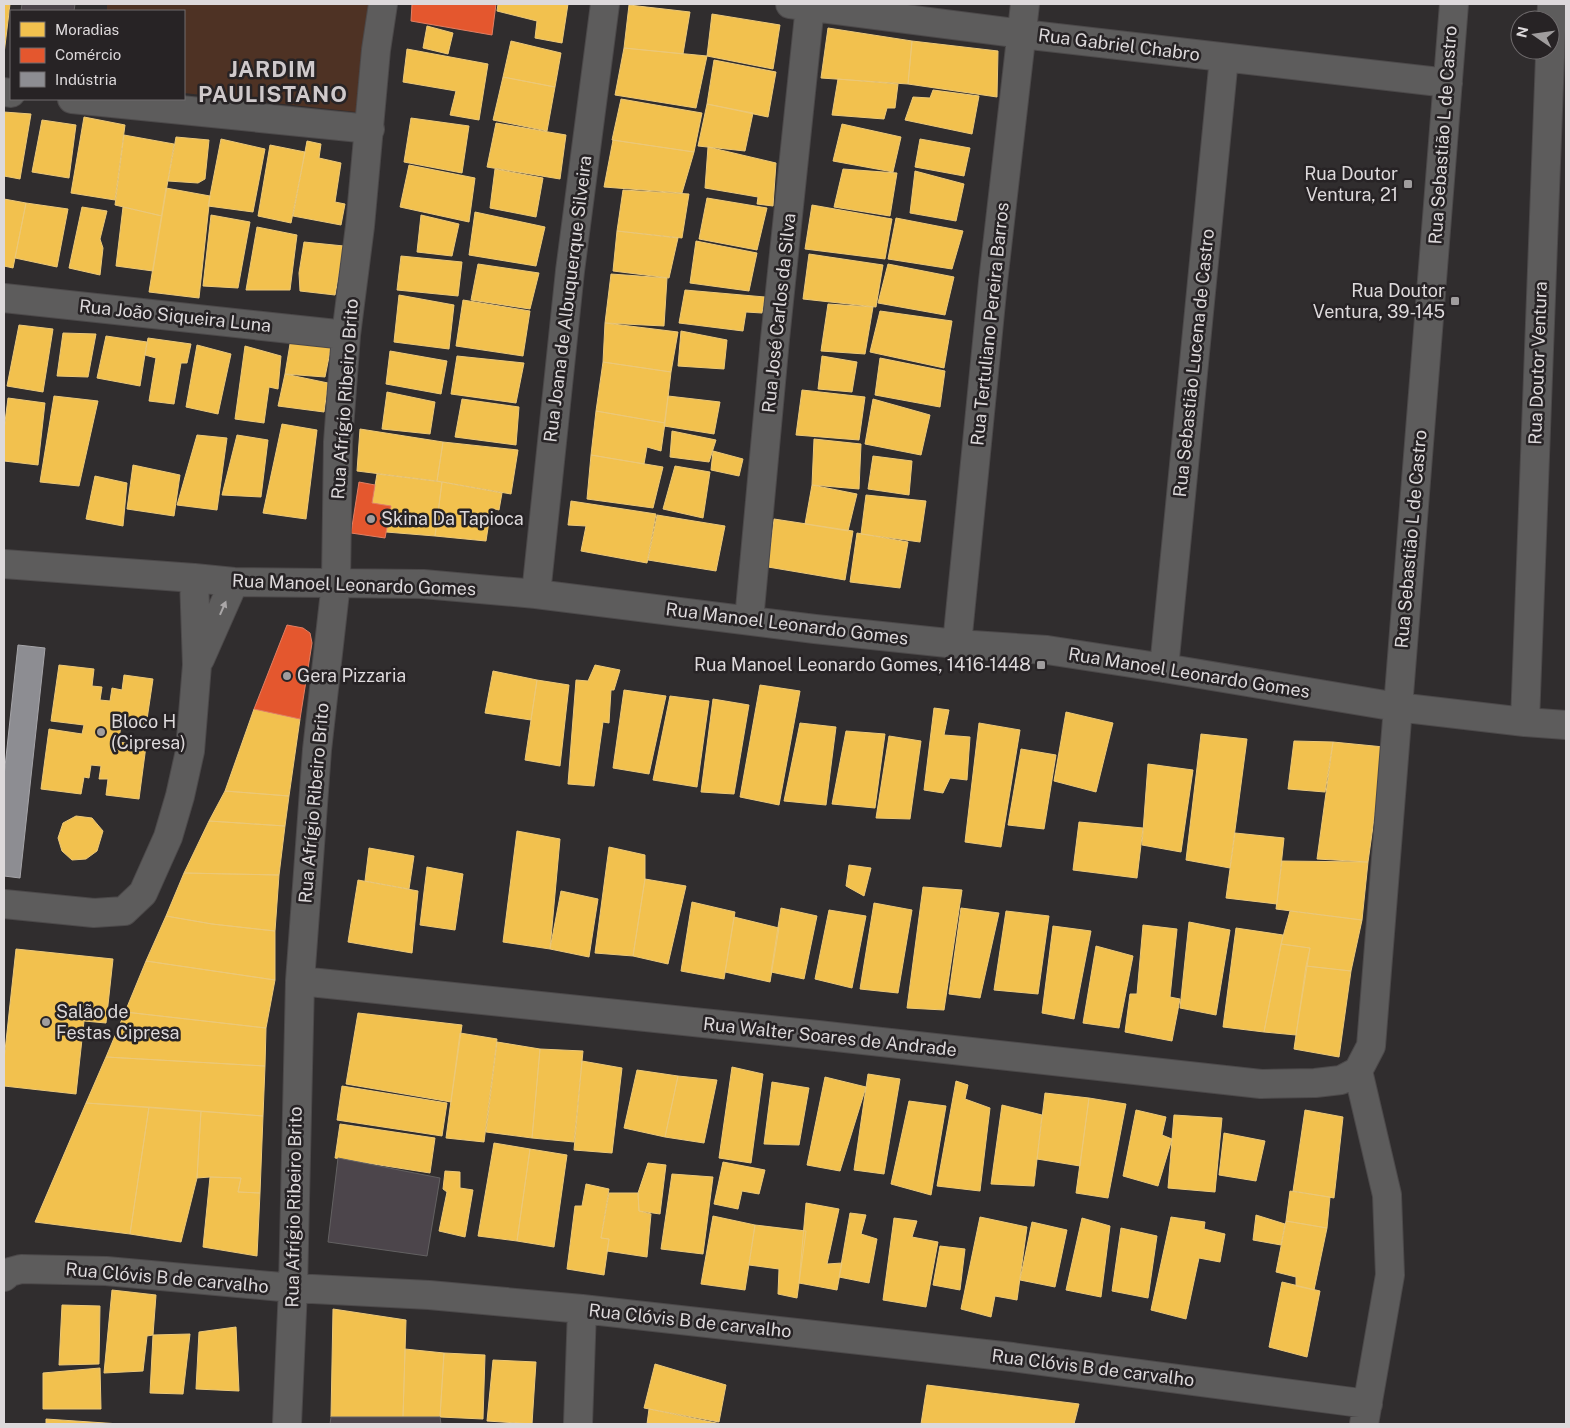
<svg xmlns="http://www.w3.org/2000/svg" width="1570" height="1428" viewBox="0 0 1570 1428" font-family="'Public Sans',sans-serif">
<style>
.green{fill:#4e3224}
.homes{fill:#f2c14e;stroke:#ecc878}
.shops{fill:#e4572e;stroke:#e27e62}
.industry{fill:#8d8d92;stroke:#a5a4a8}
.building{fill:#4c454b;stroke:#636162}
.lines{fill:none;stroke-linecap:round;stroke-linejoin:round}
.street-casing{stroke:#4c494a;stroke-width:30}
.street{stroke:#5d5c5c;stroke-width:28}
.oneway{fill:#aaa7a8}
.poi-dot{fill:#a09d9e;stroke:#272325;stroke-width:2}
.labels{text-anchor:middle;stroke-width:5;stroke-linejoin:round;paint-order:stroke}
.street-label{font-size:18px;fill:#ddd9db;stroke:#272325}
.poi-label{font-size:18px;fill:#ddd9db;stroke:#272325;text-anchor:start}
.district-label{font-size:22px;font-weight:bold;letter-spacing:1px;fill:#cfc9cb;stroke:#272325}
</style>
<rect width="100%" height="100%" fill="#302d2e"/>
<!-- green -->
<path class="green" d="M107,4H369L356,112L184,93V11H107Z"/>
<!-- homes -->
<path class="homes" d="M4,4H10L4,54Z
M498,4H568L562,43L535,38L537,21L497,11Z
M629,5L690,12L683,54L624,48Z
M712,14L780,25L773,69L707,56Z
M427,26L453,33L448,54L423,48Z
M828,28L912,41L908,84L821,78Z
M511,41L561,53L555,87L503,77Z
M912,41L998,51L997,97L908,84Z
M624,48L707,56L696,108L615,95Z
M407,49L488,64L479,120L450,115L456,91L403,82Z
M714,60L776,72L768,117L707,104Z
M503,77L555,87L547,131L493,120Z
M838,79L898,84L895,108H887L884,119L832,115Z
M933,90L979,96L972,134L905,120L913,97L930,98Z
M621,99L702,113L694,152L612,140Z
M707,104L753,113L745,151L698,146Z
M4,112L31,114L20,179L4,176Z
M84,117L125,125L115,200L71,193Z
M411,118L469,126L462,173L404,162Z
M42,120L76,125L69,178L32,172Z
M496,123L566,135L560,179L487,167Z
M842,124L901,137L893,172L833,161Z
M124,135L174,144L162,216L115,205Z
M176,137L209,140L205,179L198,183L168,181Z
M221,139L265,149L253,212L208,206Z
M920,139L970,148L964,176L915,167Z
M613,140L694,152L682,193L604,187Z
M307,141L321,144L319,158L341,163L335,202L345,204L341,225L293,216Z
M270,145L305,152L291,223L258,216Z
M708,147L776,163L773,206L757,204L758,197L705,188Z
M409,165L475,178L469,222L400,207Z
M495,169L543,178L536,217L490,208Z
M843,169L897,173L890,216L834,207Z
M915,171L964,184L956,221L910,213Z
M166,188L210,196L199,298L149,292Z
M623,190L689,194L682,238L617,231Z
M707,198L767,208L757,250L699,239Z
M4,199L26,203L13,268L4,266Z
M26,203L68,209L57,267L15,258Z
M812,205L892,219L885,259L805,249Z
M82,207L107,211L100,239L103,248L100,275L69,268Z
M123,207L162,216L153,271L116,266Z
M475,212L545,227L536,266L469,255Z
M211,215L250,222L238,288L203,286Z
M421,215L459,224L452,256L417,252Z
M896,218L963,231L952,269L888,259Z
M257,227L297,235L290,290H246Z
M617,231L678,238L669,278L613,271Z
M696,241L757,253L749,291L690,283Z
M304,242L344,246L335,295L300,291L299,273Z
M809,254L883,265L876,307L803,299Z
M401,256L462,262L458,296L397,290Z
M478,264L539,273L530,309L471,300Z
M888,264L954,277L945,315L878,303Z
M611,274L667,278L664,326L605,323Z
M685,290L765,297L762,313L746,312L743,331L679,323Z
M399,295L454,305L449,349L394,342Z
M463,300L530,311L523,356L456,346Z
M828,304L873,307L865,354L821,351Z
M880,311L952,321L944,368L870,352Z
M605,323L678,332L671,372L603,362Z
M19,325L53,329L43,392L7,386Z
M681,331L727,340L724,369L678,366Z
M63,333L96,334L88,377L57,376Z
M106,336L147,342L140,386L97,378Z
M148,338L191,344L187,363H181L174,404L149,401L156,358L145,355Z
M291,338L331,347L325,377L285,374Z
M197,345L231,354L218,414L186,407Z
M245,346L281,356L278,389L269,387L264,423L235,419Z
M390,351L447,361L441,394L386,384Z
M457,356L524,363L516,403L451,394Z
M822,356L857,362L852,392L818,389Z
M880,358L945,371L940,407L875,395Z
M603,362L671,372L665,423L596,411Z
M285,374L328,383L324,412L278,406Z
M802,390L865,397L859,440L796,435Z
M387,392L435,402L430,434L382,429Z
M54,396L98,401L79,486L40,482Z
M668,396L720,402L714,434L664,426Z
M8,398L45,403L38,465L4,461V430Z
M462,399L519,407L516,445L455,437Z
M873,399L930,415L921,455L865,444Z
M596,411L665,423L661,451L647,447L644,464L591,455Z
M282,424L317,430L306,519L263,513Z
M360,429L443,442L437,481L357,471Z
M672,431L716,440L709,462L670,457Z
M197,435L227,438L217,510L177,505Z
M237,435L268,440L261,497L222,495Z
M814,439L861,444L859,489L812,485Z
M443,442L518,450L511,494L437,481Z
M713,451L743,459L739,476L711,470Z
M591,455L663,467L653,508L587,499Z
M873,456L912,461L909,495L868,489Z
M133,465L180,475L174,516L127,509Z
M675,466L710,472L703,518L663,509Z
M377,474L442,482L435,536L386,532L391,506L372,503Z
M95,476L127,483L123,526L86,519Z
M442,482L502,493L499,510L491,508L486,541L435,536Z
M812,485L857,494L848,531L805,524Z
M866,495L926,501L920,542L861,534Z
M571,501L656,514L647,563L581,551L586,526L568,525Z
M657,515L725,526L716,571L648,560Z
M774,519L853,531L845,580L768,567Z
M857,533L908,542L900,588L850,582Z
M59,665L94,669L92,686L102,687L100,700L110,701L112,688L122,690L124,675L153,679L146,726L121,723L119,742L146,746L139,799L106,795L108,779H99L101,766L91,765L89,778L84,777L81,794L41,789L49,729L82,734L84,725L51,721Z
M595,665L620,670L614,690H611L609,723L603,722L594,786L568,784L576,680L588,681Z
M493,671L537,680L531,720L485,713Z
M537,680L569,685L560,766L525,760Z
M760,685L800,691L779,805L740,797Z
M624,690L666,696L649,774L613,768Z
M670,696L709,701L697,787L653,780Z
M713,699L749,705L734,794L701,792Z
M934,708L949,710L944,735L970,737L967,780L950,778L943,793L924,790Z
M254,709L300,719L289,796L225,791Z
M1066,712L1113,723L1096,792L1054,781Z
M800,723L836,727L826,805L784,801Z
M979,723L1020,730L1001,847L965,842Z
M846,731L885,734L875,808L832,804Z
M1201,734L1247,739L1230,868L1186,860Z
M889,736L921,741L910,819L876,818Z
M1294,741L1333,742L1325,792L1288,789Z
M1333,742L1384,747L1368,862L1317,859Z
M1021,749L1056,755L1044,829L1008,825Z
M1148,764L1193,770L1181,852L1142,845Z
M225,791L289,796L285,826L209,821Z
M76,816L92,818L103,831L97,851L86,859L72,860L62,851L58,838L63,823Z
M209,821L285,826L279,875L184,873Z
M1079,822L1143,828L1137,878L1073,870Z
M517,831L560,839L550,949L503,942Z
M1235,833L1284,838L1277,904L1226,898Z
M609,847L645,855V879L633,956L595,953Z
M369,848L414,856L409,889L365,881Z
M1282,861L1368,862L1362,920L1276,909Z
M849,865L871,868L864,896L846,886Z
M427,867L463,874L455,930L420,925Z
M184,873L279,875L275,931L212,924L166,916Z
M645,879L686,886L668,964L633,956Z
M358,880L418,891L412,953L348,942Z
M923,887L962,890L944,1010L907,1008Z
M561,891L598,899L589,957L550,949Z
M692,902L735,912L724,979L681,971Z
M874,903L912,910L898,993L860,989Z
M781,908L817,916L804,979L771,972Z
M961,908L999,913L980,998L949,994Z
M829,910L866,916L852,988L815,979Z
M1006,911L1049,916L1038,994L994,990Z
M1290,911L1362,920L1351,971L1306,966L1310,948L1281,944Z
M166,916L212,924L275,931V980L146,961Z
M734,917L779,928L770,982L725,972Z
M1189,922L1230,930L1216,1015L1180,1008Z
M1143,925L1177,929L1170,997L1180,999L1172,1041L1125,1032L1130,994H1137Z
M1053,926L1091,931L1074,1019L1042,1013Z
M1236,928L1283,935L1264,1032L1223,1027Z
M1281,944L1310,948L1296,1035L1264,1032Z
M1096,946L1133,956L1119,1028L1083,1023Z
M16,949L113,959L106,1023L84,1021L76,1094L4,1086V1060Z
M146,961L275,980L266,1028L125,1012Z
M1306,966L1351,971L1339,1057L1294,1049Z
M125,1012L266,1028L265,1066L106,1057Z
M358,1013L462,1025L451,1102L346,1084Z
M460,1033L497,1039L484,1142L446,1138Z
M497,1042L540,1049L532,1138L486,1132Z
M540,1049L583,1051L574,1142L532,1138Z
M106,1057L265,1066L263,1116L86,1103Z
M582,1061L622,1068L612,1153L574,1150Z
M732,1067L763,1074L751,1163L719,1158Z
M637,1070L678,1076L665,1137L624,1128Z
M868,1074L900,1079L884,1174L854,1170Z
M678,1076L717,1080L704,1143L665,1137Z
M825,1077L866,1087L840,1171L807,1165Z
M956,1081L968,1085L965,1099L990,1108L980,1191L937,1186Z
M772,1082L809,1088L799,1145L764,1144Z
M342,1086L447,1103L442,1136L337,1120Z
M1045,1093L1089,1098L1080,1166L1037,1159Z
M1089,1098L1126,1104L1108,1198L1076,1193Z
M909,1101L946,1106L931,1195L891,1184Z
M86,1103L149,1107L130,1234L35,1222Z
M1002,1105L1042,1115L1034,1186L991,1184Z
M149,1107L201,1111L197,1178L181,1242L130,1234Z
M1136,1110L1166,1117L1162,1135L1172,1139L1158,1186L1123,1176Z
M1305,1110L1343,1117L1334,1198L1293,1191Z
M201,1111L263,1116L260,1193L238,1192L241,1178L210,1177L197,1178Z
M1174,1115L1222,1118L1215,1192L1168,1188Z
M340,1124L435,1138L430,1173L335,1158Z
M1224,1133L1265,1141L1256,1181L1219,1175Z
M494,1143L530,1149L517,1241L478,1236Z
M530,1149L567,1155L554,1247L517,1241Z
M723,1162L765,1170L759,1194L742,1191L738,1209L714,1204Z
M648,1163L666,1165L660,1214L639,1211L638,1193Z
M445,1171L460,1172V1188L473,1190L465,1237L439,1231L447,1192L443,1189Z
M672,1174L713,1177L703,1254L661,1249Z
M210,1177L241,1178L238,1192L260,1193L257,1256L203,1247Z
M586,1184L609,1189L601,1238L609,1239L604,1275L567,1269L575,1206H582Z
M1290,1191L1330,1197L1327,1228L1286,1221Z
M609,1193H638L639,1211L651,1214L647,1257L607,1251L609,1239L601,1238Z
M806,1203L839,1209L827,1264L842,1263L837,1290L799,1283Z
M850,1213L866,1215L861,1234L877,1239L869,1283L839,1277Z
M1256,1215L1285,1224L1281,1245L1253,1240Z
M713,1216L755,1225L745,1290L701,1284Z
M980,1217L1027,1227L1017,1300L995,1296L991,1317L961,1309Z
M1171,1217L1205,1222L1204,1229L1225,1234L1220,1262L1199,1258L1186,1319L1151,1310Z
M894,1218L917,1221L912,1237L938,1242L926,1307L883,1300Z
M1082,1218L1110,1226L1101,1297L1066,1290Z
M1286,1221L1327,1228L1314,1290L1296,1286V1277L1276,1272Z
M1032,1222L1067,1230L1055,1287L1020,1280Z
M755,1225L806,1231L797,1298L778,1294L779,1269L749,1265Z
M1121,1228L1157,1236L1148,1298L1112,1291Z
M940,1246L965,1249L960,1290L933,1285Z
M1282,1282L1320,1291L1307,1357L1269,1347Z
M112,1290L156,1295L153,1335L147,1336L143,1371L104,1373Z
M62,1305L100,1306L99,1364L59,1365Z
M333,1309L406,1320L403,1417H331Z
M236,1327L239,1391L196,1389L199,1332Z
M190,1334L183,1394L150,1393L153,1335Z
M405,1349L444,1353L440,1417H403Z
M444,1353L485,1355L483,1419L440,1417Z
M493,1360L536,1362L532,1424L487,1421Z
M655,1364L726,1385L719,1422L644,1408Z
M100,1368L101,1409H43V1373Z
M927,1385L1079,1404L1074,1424H921Z
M649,1409L721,1424H647Z
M46,1419L120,1424H46Z"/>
<!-- shops -->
<path class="shops" d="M412,4H496L492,35L411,21Z
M359,482L375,485L372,503L391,506L385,538L351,533Z
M287,625L303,628L310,633L312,643L300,719L254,709Z"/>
<!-- industry -->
<path class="industry" d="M18,645L45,648L20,878L4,876V776Z"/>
<!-- building -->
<path class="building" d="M22,4H75L74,11H21Z
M338,1158L440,1178L427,1256L328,1242Z
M331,1417H440L441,1424H330Z"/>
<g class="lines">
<defs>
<path id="street" d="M790,4L1022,34L1448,83
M4,92L11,93
M72,99L370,129
M4,298L346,335
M4,564L194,578L234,582L423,584L536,594L815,629L957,644L1047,650L1164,668L1397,707L1525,722L1566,725
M536,594L570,271L605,4
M749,620L775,339L810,6
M957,644L993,282L1025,4
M200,659L234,582
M1164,668L1224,58
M1525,722L1552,4
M4,904L94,913L124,911L143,893L168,837L180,796L190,751L197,665L194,578
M300,981L818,1035L1261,1084L1315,1083L1341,1080L1358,1071
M1358,1071L1371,1046L1454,4
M1358,1071L1387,1195L1390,1275L1364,1424
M4,1277L10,1272L21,1269L106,1271L293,1288L429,1295L582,1309L1012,1357L1368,1404
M287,1424L293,1288L300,981L317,750L336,583L338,442L346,335L360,226L376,50L383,4
M578,1424L582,1309"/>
</defs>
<!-- street casing -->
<use href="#street" class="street-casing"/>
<!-- street -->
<use href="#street" class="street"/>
</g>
<!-- one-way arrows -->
<defs><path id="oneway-solid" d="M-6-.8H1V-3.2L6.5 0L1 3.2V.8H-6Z" transform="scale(1.25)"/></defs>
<use class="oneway" href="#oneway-solid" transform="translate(223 608) rotate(-66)"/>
<!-- markers -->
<g class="poi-dot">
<rect x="1403" y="179" width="10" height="10" rx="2.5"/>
<rect x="1450" y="296" width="10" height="10" rx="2.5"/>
<circle cx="371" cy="519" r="5"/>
<rect x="1036" y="660" width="10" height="10" rx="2.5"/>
<circle cx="287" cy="676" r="5"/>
<circle cx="101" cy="732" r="5"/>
<circle cx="46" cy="1022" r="5"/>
</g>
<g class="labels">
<!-- street labels -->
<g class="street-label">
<text transform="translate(1119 45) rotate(7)" y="6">Rua Gabriel Chabro</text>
<text transform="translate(1443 135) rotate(-86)" y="6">Rua Sebastião L de Castro</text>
<text transform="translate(568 299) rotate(-83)" y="6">Rua Joana de Albuquerque Silveira</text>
<text transform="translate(779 313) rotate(-84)" y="6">Rua José Carlos da Silva</text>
<text transform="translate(175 316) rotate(6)" y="6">Rua João Siqueira Luna</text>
<text transform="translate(990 324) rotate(-84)" y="6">Rua Tertuliano Pereira Barros</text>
<text transform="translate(1194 363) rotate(-84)" y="6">Rua Sebastião Lucena de Castro</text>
<text transform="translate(1538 363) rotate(-88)" y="6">Rua Doutor Ventura</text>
<text transform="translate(345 399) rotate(-86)" y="6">Rua Afrígio Ribeiro Brito</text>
<text transform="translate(1411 539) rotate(-85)" y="6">Rua Sebastião L de Castro</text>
<text transform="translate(354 585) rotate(2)" y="6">Rua Manoel Leonardo Gomes</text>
<text transform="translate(787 624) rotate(7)" y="6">Rua Manoel Leonardo Gomes</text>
<text transform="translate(1189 673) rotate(9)" y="6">Rua Manoel Leonardo Gomes</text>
<text transform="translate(314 803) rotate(-85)" y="6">Rua Afrígio Ribeiro Brito</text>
<text transform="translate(830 1037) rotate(6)" y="6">Rua Walter Soares de Andrade</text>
<text transform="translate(294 1207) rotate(-89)" y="6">Rua Afrígio Ribeiro Brito</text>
<text transform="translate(167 1278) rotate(5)" y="6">Rua Clóvis B de carvalho</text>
<text transform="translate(690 1321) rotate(6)" y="6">Rua Clóvis B de carvalho</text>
<text transform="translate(1093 1368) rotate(7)" y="6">Rua Clóvis B de carvalho</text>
</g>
<!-- poi labels -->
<g class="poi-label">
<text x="1398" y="180" text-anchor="end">Rua Doutor<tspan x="1398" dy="21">Ventura, 21</tspan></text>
<text x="1445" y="297" text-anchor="end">Rua Doutor<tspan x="1445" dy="21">Ventura, 39-145</tspan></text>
<text x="381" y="525">Skina Da Tapioca</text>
<text x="1031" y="671" text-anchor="end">Rua Manoel Leonardo Gomes, 1416-1448</text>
<text x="297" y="682">Gera Pizzaria</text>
<text x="111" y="728">Bloco H<tspan x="111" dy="21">(Cipresa)</tspan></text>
<text x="56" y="1018">Salão de<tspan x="56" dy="21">Festas Cipresa</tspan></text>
</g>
<!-- district labels -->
<g class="district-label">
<text x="273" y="77">JARDIM<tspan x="273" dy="25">PAULISTANO</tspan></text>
</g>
</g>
<!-- border -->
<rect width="1570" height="1428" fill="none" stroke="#ddd9db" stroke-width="10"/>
<!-- legend -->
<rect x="10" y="10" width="175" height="90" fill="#272325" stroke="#706c6e"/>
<rect x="20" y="22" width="25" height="15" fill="#f2c14e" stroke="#706c6e"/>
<text x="55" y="35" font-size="15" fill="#ddd9db">Moradias</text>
<rect x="20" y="48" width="25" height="15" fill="#e4572e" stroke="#706c6e"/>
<text x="55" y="60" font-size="15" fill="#ddd9db">Comércio</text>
<rect x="20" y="72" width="25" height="15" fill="#8d8d92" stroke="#706c6e"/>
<text x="55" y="85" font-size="15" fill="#ddd9db">Indústria</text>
<!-- north arrow -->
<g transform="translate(1535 35) rotate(283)"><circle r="24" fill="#272325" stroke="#706c6e"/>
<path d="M0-4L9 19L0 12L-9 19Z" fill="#a09d9e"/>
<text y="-8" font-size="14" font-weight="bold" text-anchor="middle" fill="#ddd9db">N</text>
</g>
</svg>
